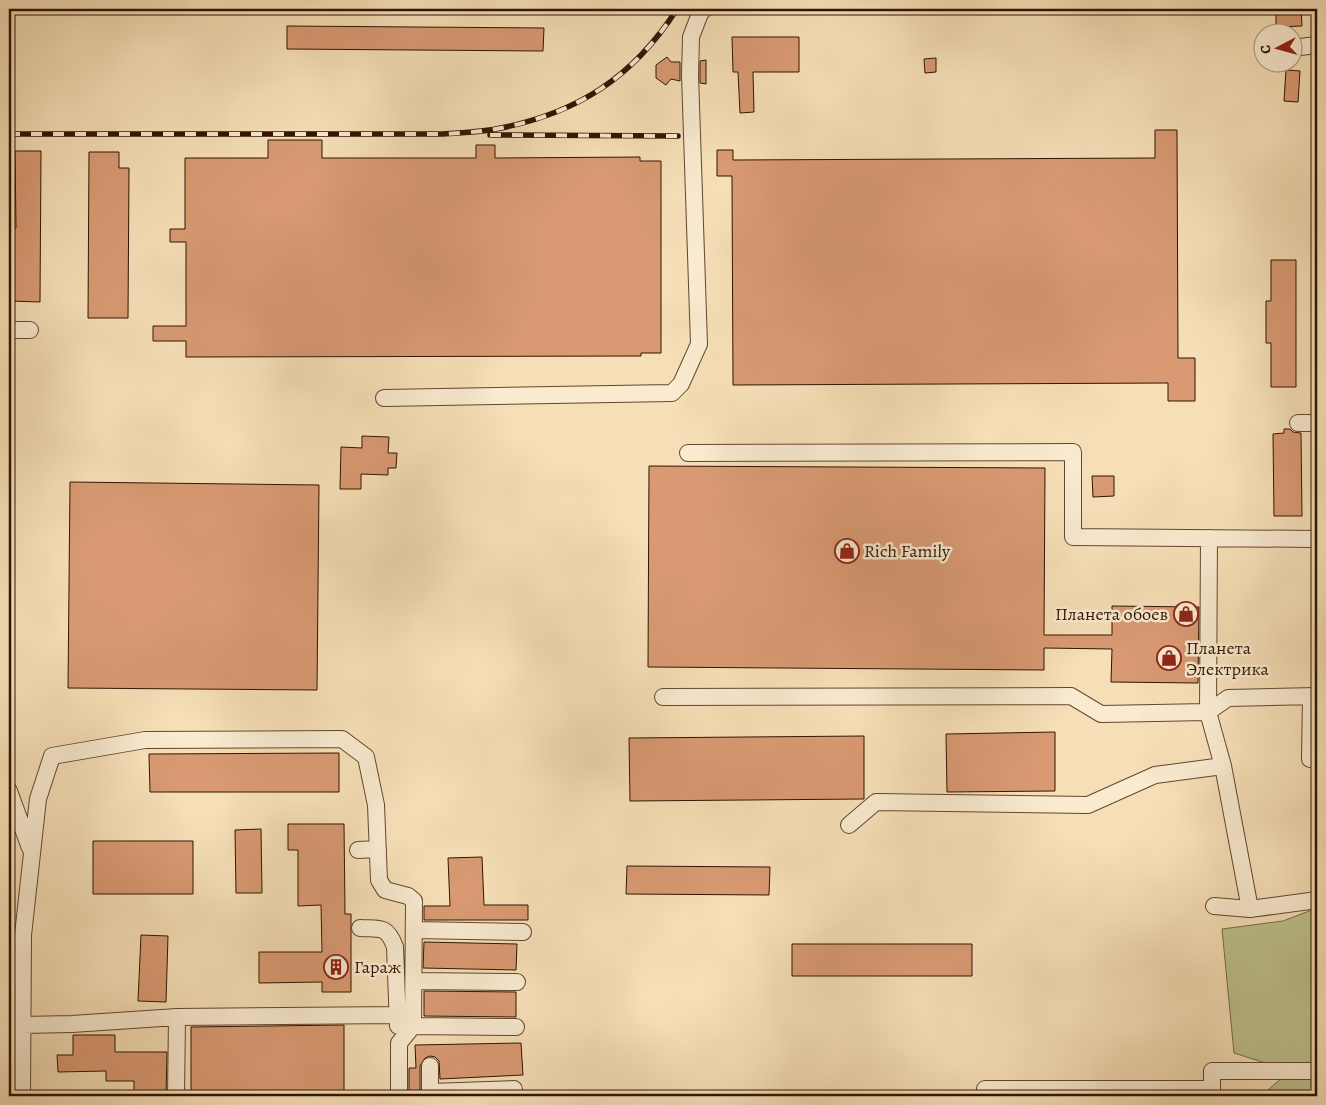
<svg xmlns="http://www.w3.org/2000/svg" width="1326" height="1105" viewBox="0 0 1326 1105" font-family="Alegreya,serif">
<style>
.green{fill:#bdc18d;stroke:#766a46}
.building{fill:#d99a73;stroke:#301400}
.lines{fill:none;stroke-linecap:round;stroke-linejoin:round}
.minor-casing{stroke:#62472e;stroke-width:18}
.minor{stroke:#f9ead0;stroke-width:16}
.rail-casing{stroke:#301400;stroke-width:5.5}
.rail{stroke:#f9ead0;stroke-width:4;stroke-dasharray:11;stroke-linecap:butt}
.labels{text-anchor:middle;stroke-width:5;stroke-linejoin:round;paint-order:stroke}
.poi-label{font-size:18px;fill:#301400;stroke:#f9ead0;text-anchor:start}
</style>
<rect width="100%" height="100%" fill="#f6dfb7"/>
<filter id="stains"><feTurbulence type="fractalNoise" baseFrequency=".004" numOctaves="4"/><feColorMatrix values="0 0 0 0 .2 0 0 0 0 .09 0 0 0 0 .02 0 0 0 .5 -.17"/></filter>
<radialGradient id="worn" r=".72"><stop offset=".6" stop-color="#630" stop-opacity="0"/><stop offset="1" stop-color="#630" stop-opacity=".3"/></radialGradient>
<!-- green -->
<path class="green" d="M1317,908V1096H1261L1290,1071L1234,1053L1222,929L1283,921Z"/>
<!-- building -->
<path class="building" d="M1276,9H1301L1302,26L1276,27Z
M287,26L544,28L543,51L287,49Z
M732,37H799V72H753L754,112L740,113L738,72H733Z
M667,57L671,62H680V81L671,79L666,85L656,78V65Z
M936,58V72L925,73L924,59Z
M706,60V84L700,83V61Z
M1286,70L1300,71L1298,102L1284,101Z
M1155,130H1177L1178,358H1195V401H1168V383L733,385L732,176H717V150H733V160L1155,158Z
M268,140H322V158H476V145H495V158L640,157V161H661V353H641V356L186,357V341H153V326H186V242H170V229H185V158H268Z
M15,151H41L40,302L9,301V228H16Z
M89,152H119V168H129L128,318H88Z
M1271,260H1296V387H1271V343H1266V301H1271Z
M1284,429H1290L1293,432L1301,433L1302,516H1274L1273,434L1284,433Z
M362,436L389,437L388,453H397L396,468H388V475L361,474V489H340L341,447L362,448Z
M649,466L1045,468L1044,635H1112V606L1199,607L1198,683L1111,682L1112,649L1044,648V670L648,667Z
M1092,476H1114V496L1093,497Z
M70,482L319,485L317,690L68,688Z
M1055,732V791L947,792L946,734Z
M864,736V799L630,801L629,738Z
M339,753V792H150L149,754Z
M288,824H344L345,914H351V992H322V982L259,983V952H322L321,905L298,906V850H288Z
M261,829L262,893H236L235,830Z
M93,841H193V894H93Z
M482,857L484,905H528V920H424V906H450L448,858Z
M627,866L770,867L769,895L626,894Z
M141,935L168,936L166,1002L138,1001Z
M424,942L517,944L516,970L423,968Z
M792,944H972V976H792Z
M424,991L516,992V1017L424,1016Z
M344,1025V1096H191V1027Z
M73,1035H115V1052H167L166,1095H134V1081H106V1071L58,1072L57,1055H73Z
M521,1043L523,1075L440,1079L439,1061L435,1057L430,1056L425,1058L420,1066V1096H409V1068H416L415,1045Z"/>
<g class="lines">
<defs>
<path id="minor" d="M1300,47L1317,45
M9,330H30
M384,398L672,393L681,384L699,344L690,75L691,37L701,11L705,9
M1298,423H1317
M688,453L1073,452V537L1317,539
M663,697L1071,696L1101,714L1208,712L1209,538
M1310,759L1311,697
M9,791L30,848
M849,825L876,802L1088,805L1155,775L1223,766
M358,850L378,849
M1214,906L1250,909L1317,900
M1250,909L1223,766L1208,712L1228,698L1317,696
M360,928C380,929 387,925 395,947L398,1026
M414,930L523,932
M414,981L517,982
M22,1025L72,1024L177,1017
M413,1026L516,1027
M430,1066V1096
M985,1089H1212
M430,1092L514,1089
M22,1096L23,935L38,799L52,756L145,740L342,739L366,757L376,805L379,880L385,890L408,896L414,901L413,1026L399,1043V1096
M176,1096L177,1017L397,1015
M1212,1096V1071H1317"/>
</defs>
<!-- minor casing -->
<use href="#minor" class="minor-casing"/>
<!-- minor -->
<use href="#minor" class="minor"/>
<defs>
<path id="rail" d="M9,134H443C460,133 479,132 496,129C576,114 633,78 677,9
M490,135L678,136"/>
</defs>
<!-- rail casing -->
<use href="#rail" class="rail-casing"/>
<!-- rail -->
<use href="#rail" class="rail"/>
</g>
<!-- icons -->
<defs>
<symbol id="shop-ring" viewBox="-11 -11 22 22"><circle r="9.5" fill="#f9ead0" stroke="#8f2418" stroke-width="1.5"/><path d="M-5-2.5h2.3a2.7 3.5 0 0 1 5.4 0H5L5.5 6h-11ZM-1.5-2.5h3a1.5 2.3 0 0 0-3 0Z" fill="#8f2418"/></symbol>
<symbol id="building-ring" viewBox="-11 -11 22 22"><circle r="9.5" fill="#f9ead0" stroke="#8f2418" stroke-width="1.5"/><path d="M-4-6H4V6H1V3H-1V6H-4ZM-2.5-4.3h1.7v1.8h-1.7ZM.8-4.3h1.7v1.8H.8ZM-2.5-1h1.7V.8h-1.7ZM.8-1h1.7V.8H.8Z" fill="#8f2418"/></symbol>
</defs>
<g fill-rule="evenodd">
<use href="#shop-ring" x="833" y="537" width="28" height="28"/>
<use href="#shop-ring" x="1172" y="600" width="28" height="28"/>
<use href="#shop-ring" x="1155" y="644" width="28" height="28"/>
<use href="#building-ring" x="322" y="953" width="28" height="28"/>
</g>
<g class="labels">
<!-- poi labels -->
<g class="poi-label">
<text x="864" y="557">Rich Family</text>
<text x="1168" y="620" text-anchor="end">Планета обоев</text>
<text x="1186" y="654">Планета<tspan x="1186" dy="21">Электрика</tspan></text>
<text x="354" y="973">Гараж</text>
</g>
</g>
<!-- margin -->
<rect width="1326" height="1105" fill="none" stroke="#f6dfb7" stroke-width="30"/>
<rect x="10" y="10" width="1306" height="1085" fill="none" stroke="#301400" stroke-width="2.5"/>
<rect x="15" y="15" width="1296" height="1075" fill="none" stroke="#301400"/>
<!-- north arrow -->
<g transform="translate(1278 48) rotate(264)"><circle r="24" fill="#f9ead0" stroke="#a9947d"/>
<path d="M0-4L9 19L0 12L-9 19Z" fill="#8f2418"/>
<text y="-8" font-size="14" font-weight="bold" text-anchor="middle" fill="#301400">С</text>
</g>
<rect width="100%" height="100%" filter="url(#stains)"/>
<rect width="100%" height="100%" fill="url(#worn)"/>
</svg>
